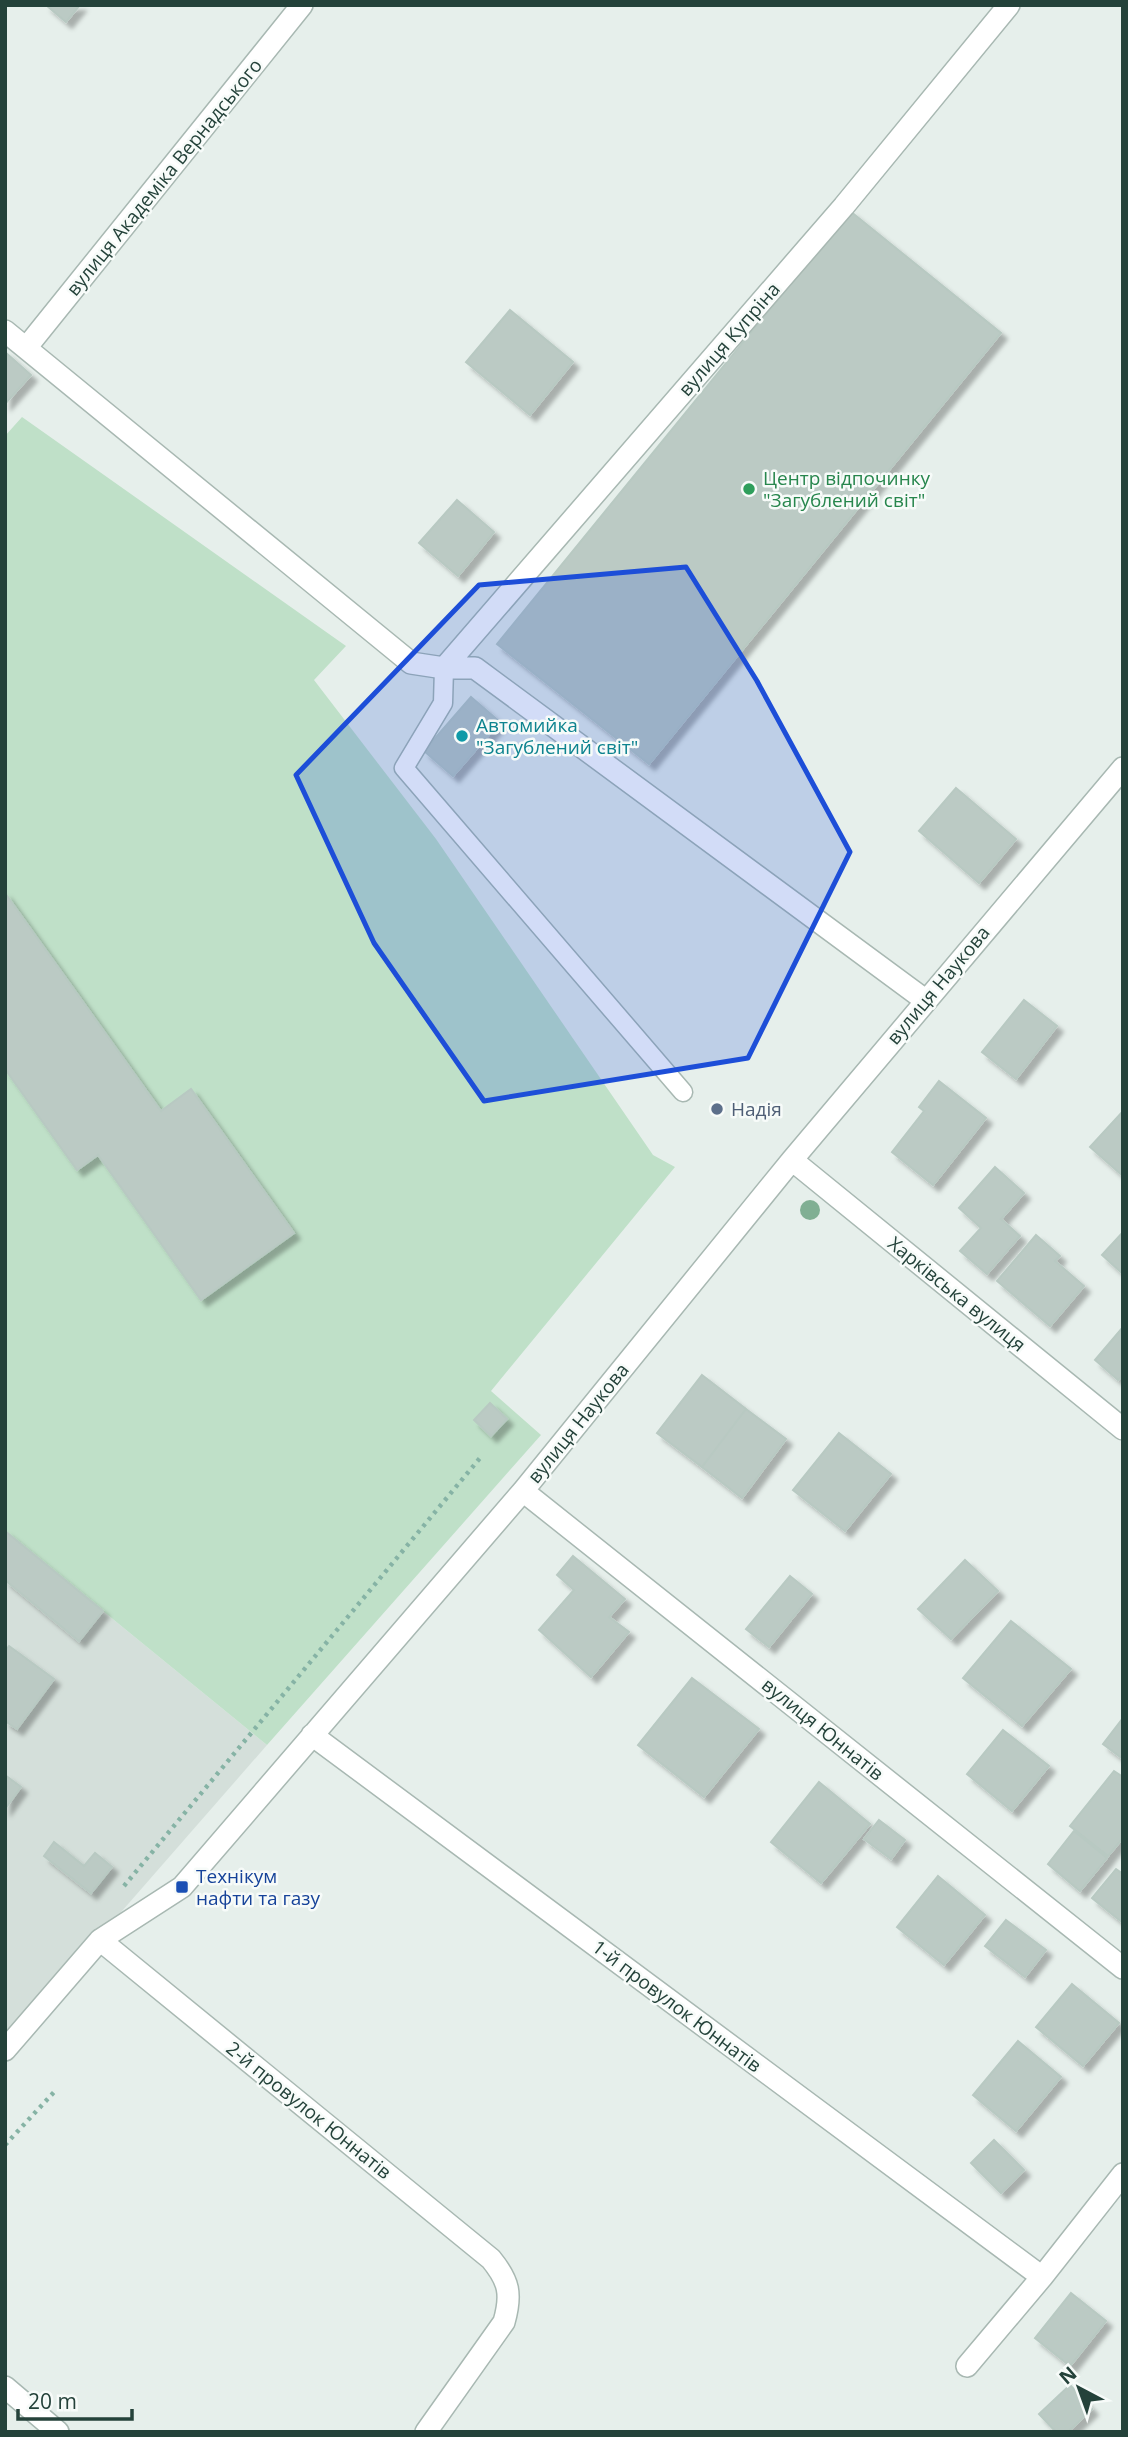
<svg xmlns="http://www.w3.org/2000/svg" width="1128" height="2437" viewBox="0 0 1128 2437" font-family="'Open Sans',sans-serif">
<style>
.built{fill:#d4dfda}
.green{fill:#bfe0c8}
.building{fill:#bbcac4;stroke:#b8c9c2;stroke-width:2;filter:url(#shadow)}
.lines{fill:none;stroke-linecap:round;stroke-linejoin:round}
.lane-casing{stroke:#a8b8b2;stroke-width:21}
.street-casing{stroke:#a8b8b2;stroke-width:24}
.path{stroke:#86b3a5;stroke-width:4.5;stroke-dasharray:3.5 5;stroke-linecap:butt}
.lane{stroke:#fff;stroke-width:18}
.street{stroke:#fff;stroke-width:21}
.tree{fill:#80af93}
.marked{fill:#1d4ed8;fill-opacity:0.2;stroke:#1d4ed8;stroke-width:5;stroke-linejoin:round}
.leisure-dot{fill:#2e9e5b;stroke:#f7fbf9;stroke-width:2.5}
.culture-dot{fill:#0f9aa8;stroke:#f7fbf9;stroke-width:2.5}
.service-dot{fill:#5c6f8a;stroke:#f7fbf9;stroke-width:2.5}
.transit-dot{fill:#1a4fb4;stroke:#f7fbf9;stroke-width:2.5}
.labels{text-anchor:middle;stroke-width:5;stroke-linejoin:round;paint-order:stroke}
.street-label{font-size:19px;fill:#24423a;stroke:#f7fbf9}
.leisure-label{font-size:19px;fill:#27864d;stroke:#f7fbf9;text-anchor:start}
.culture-label{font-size:19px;fill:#0d838f;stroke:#f7fbf9;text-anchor:start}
.service-label{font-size:19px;fill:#4e5e75;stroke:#f7fbf9;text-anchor:start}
.transit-label{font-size:19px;fill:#164399;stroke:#f7fbf9;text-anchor:start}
</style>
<defs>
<filter id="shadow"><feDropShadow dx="6" dy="6" stdDeviation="2" flood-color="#0004"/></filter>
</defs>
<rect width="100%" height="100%" fill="#e6efeb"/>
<!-- built -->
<path class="built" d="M5,1531L267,1745L5,2045Z"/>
<!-- green -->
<path class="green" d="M22,417L346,646L314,680L436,839L653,1155L675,1167L491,1391L541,1435L267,1745L5,1531V436Z"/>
<!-- building -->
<path class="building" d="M46,5H80L66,22Z
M850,211L1001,333L649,764L497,644Z
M510,310L573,362L530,415L466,362Z
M5,352L31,375L5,404Z
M457,500L494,532L458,576L419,543Z
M471,697L500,722L453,776L424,751Z
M956,788L1016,839L979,883L919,831Z
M5,893L161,1111L191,1089L294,1233L201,1300L98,1155L77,1170L5,1069Z
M1024,1000L1057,1026L1016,1079L982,1052Z
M939,1081L986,1118L933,1185L892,1152L924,1111L919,1107Z
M1123,1111V1176L1090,1147Z
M995,1167L1024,1193L1001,1219L1020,1236L987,1274L960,1251L981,1228L959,1208Z
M1123,1232V1274L1102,1255Z
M1036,1235L1060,1256L1055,1261L1084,1286L1050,1326L997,1281Z
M1123,1327V1375L1118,1380L1095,1360Z
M702,1375L746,1409L702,1467L657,1433Z
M490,1403L507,1419L491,1436L474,1420Z
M746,1409L786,1439L742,1498L702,1467Z
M839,1433L891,1474L845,1531L793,1490Z
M5,1531L103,1611L79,1641L5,1580Z
M573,1556L625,1599L609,1617L629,1632L591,1677L539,1630L574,1590L557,1575Z
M965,1560L998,1591L951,1639L918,1609Z
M790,1576L812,1594L769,1647L746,1629Z
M1011,1621L1071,1669L1022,1726L963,1678Z
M9,1646L54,1679L17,1729L5,1721V1651Z
M692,1678L759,1729L704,1797L638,1745Z
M1123,1718V1759L1103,1744Z
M1003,1730L1049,1766L1012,1811L967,1774Z
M1114,1771L1123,1777V1838L1108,1856L1070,1826Z
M5,1775L21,1787L5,1809Z
M819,1782L870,1824L821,1883L771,1842Z
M879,1820L905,1840L891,1859L864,1839Z
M1074,1831L1107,1858L1080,1891L1048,1864Z
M54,1842L84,1866L95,1853L112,1867L91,1893L44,1856Z
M1116,1869L1123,1874V1923L1092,1898Z
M938,1876L985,1915L944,1965L897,1927Z
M1006,1920L1046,1950L1025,1977L985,1946Z
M1072,1984L1119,2023L1083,2066L1036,2027Z
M1018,2041L1061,2077L1016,2131L973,2095Z
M994,2140L1024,2170L1001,2193L971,2163Z
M1071,2293L1106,2321L1070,2366L1035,2338Z
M1070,2385L1092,2409L1068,2432H1056L1039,2414Z"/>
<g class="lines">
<defs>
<path id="lane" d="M444,668L443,703L404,768L683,1092"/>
<path id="street" d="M5,331L411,663L444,668H475L925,1000
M26,348L302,5
M444,668L844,206L1009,5
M792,1160L1123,1429
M523,1491L1123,1968
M312,1735L1042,2277L1123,2174
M100,1940L491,2259C509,2281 512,2294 504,2322L426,2432
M5,2050L100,1940L182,1887L523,1491L792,1160L1123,768
M967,2366L1042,2277
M5,2387L58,2432"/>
</defs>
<!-- lane casing -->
<use href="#lane" class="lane-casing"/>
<!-- street casing -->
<use href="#street" class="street-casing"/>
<!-- path -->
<path class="path" d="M124,1886L480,1458
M5,2145L56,2090"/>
<!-- lane -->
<use href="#lane" class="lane"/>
<!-- street -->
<use href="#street" class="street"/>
</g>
<!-- trees -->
<circle class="tree" cx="810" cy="1210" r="10"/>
<!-- marked area -->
<path class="marked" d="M686,567L757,681L850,852L748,1058L484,1101L374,943L296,775L479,585Z"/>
<!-- markers -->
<circle class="leisure-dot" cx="749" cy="489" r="7"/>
<circle class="culture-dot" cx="462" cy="736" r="7"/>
<circle class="service-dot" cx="717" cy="1109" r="7"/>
<rect class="transit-dot" x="175" y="1880" width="14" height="14" rx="3.5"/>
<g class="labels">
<!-- street labels -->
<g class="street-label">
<text transform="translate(164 177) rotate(-51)" y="7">вулиця Академіка Вернадського</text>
<text transform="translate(729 339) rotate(-49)" y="7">вулиця Купріна</text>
<text transform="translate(938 985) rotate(-50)" y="7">вулиця Наукова</text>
<text transform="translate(957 1294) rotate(39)" y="7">Харківська вулиця</text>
<text transform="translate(578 1423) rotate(-51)" y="7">вулиця Наукова</text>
<text transform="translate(823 1729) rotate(39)" y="7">вулиця Юннатів</text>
<text transform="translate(677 2006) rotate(37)" y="7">1-й провулок Юннатів</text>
<text transform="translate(309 2110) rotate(39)" y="7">2-й провулок Юннатів</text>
</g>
<!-- leisure labels -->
<g class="leisure-label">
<text x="763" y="485">Центр відпочинку<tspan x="763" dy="22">"Загублений світ"</tspan></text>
</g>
<!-- culture labels -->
<g class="culture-label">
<text x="476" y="732">Автомийка<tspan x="476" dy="22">"Загублений світ"</tspan></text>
</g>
<!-- service labels -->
<g class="service-label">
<text x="731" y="1116">Надія</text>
</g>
<!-- transit labels -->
<g class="transit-label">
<text x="196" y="1883">Технікум<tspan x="196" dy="22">нафти та газу</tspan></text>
</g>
</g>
<!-- border -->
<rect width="1128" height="2437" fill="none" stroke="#24423a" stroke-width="14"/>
<!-- north arrow -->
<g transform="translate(1079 2388) rotate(319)" stroke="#f7fbf9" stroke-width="5" paint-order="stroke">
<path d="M0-5L12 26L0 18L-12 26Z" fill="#24423a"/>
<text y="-10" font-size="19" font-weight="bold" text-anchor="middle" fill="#24423a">N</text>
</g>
<!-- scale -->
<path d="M18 2409v10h114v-10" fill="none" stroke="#24423a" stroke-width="3.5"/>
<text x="28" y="2409" font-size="21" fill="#24423a" stroke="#f7fbf9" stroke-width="5" paint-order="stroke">20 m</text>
</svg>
